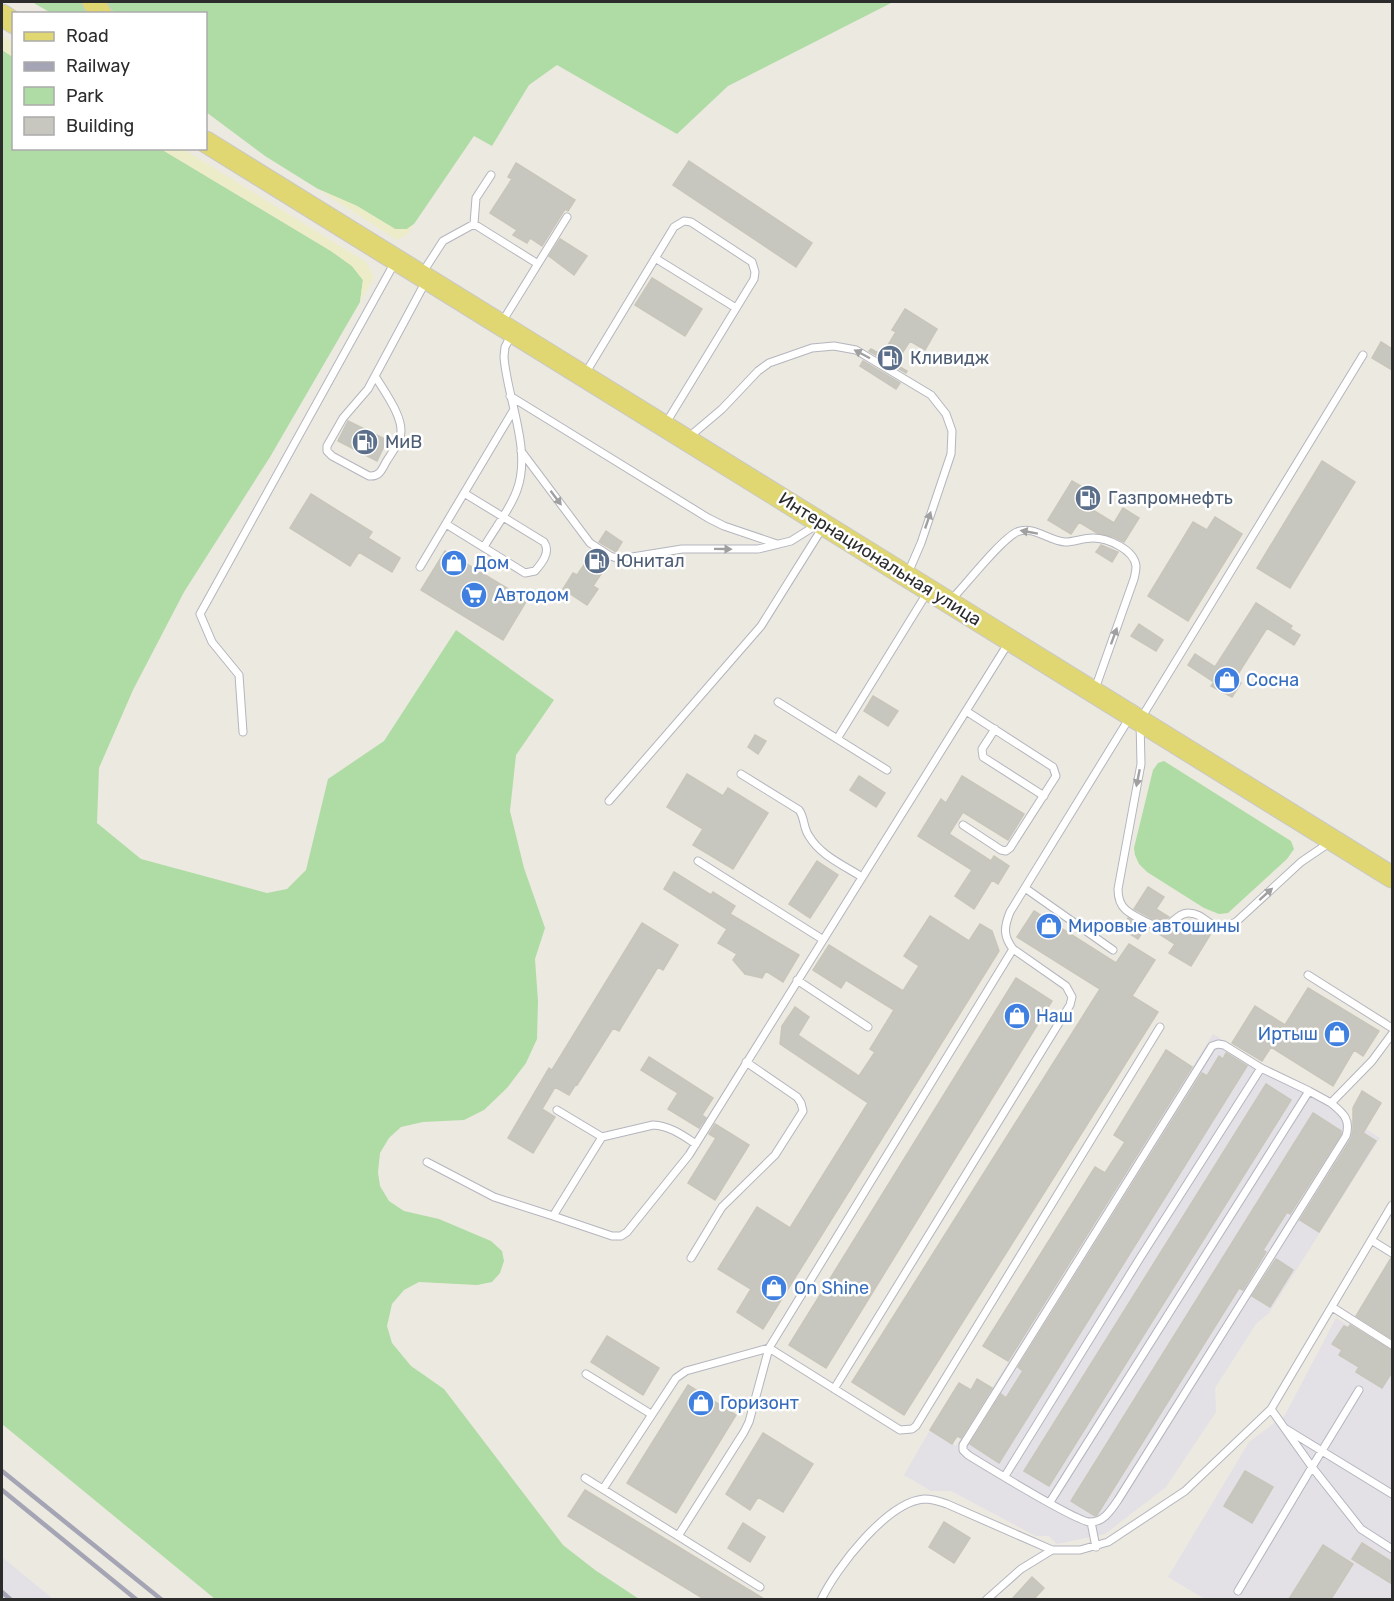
<svg xmlns="http://www.w3.org/2000/svg" width="1394" height="1601" viewBox="0 0 1394 1601" font-family="Rubik,sans-serif">
<style>
.industrial{fill:#e3e0e6}
.green{fill:#afdca4}
.sand{fill:#edecc8}
.building{fill:#c8c7bf;stroke:#c8c5ba;stroke-width:1.5}
.lines{fill:none;stroke-linecap:round;stroke-linejoin:round}
.service-casing{stroke:#b4b5be;stroke-width:9}
.primary-casing{stroke:#c8c8c8;stroke-width:23}
.service{stroke:#fff;stroke-width:7}
.primary{stroke:#e0d772;stroke-width:21}
.rail{stroke:#a4a4b4;stroke-width:4.5}
.oneway{fill:#a0a0a0}
.labels{text-anchor:middle;stroke-width:5;stroke-linejoin:round;paint-order:stroke}
.service-label{font-size:18px;fill:#4e5e75;stroke:#fff;text-anchor:start}
.street-label{font-size:18px;fill:#2c2c2c;stroke:#fff}
.shop-label{font-size:18px;fill:#366cbe;stroke:#fff;text-anchor:start}
</style>
<rect width="100%" height="100%" fill="#ece9e1"/>
<!-- industrial -->
<path class="industrial" d="M1213,1034L1380,1138L1269,1313L1256,1324L1215,1388L1216,1412L1166,1487L1105,1534L1057,1544L1049,1536H1036L951,1491H931L904,1475L930,1430L956,1446Z
M1336,1318L1392,1352V1599H1205L1168,1577L1249,1442L1285,1415Z
M2,1557L53,1599H2Z"/>
<!-- green -->
<path class="green" d="M32,2H81L88,13H51Z
M106,2H893L728,86L677,134L557,65L529,85L492,146L474,136L414,224L407,229H395L357,206L318,189L265,156L206,112V14L114,13Z
M2,50L13,57L14,148L161,149L331,251L352,266L363,280L360,302L270,457L184,592L133,690L99,768L97,823L141,859L267,893L287,889L306,870L328,779L384,741L456,630L554,700L516,755L510,811L524,868L545,928L535,959L538,1001L537,1039L526,1063L507,1088L484,1110L464,1120L423,1122L401,1127L389,1138L380,1153L378,1172L380,1186L389,1201L404,1211L439,1219L491,1241L502,1251L504,1261L500,1273L492,1282L477,1285L419,1282L404,1290L392,1304L387,1326L392,1343L411,1366L444,1389L563,1545L595,1570L639,1599H215L2,1424Z
M1164,761L1291,841L1294,849L1287,859L1228,913L1219,914L1204,908L1147,872L1139,864L1135,855L1134,848L1153,770L1158,763Z"/>
<!-- sand -->
<path class="sand" d="M2,36L13,43V57L2,50Z
M161,149H183L366,262L374,277L360,302L363,280L352,266L331,251Z
M318,189L357,206L395,229H407L414,224L408,234L397,240Z"/>
<!-- building -->
<path class="building" d="M689,161L812,243L796,267L673,185Z
M516,163L575,200L568,211L565,209L542,246L530,238L527,243L513,235L517,230L490,213L512,179L508,177Z
M560,239L587,256L574,275L549,256Z
M652,278L702,309L685,336L635,305Z
M905,309L937,329L925,350L910,341L895,364L907,371L906,373L869,351L871,349L882,355L896,332L892,330Z
M1381,342L1392,349V370L1372,358Z
M863,361L900,383L896,389L860,366Z
M348,421L387,440L377,461L338,441Z
M1322,461L1355,482L1290,588L1257,568Z
M1072,481L1096,495L1088,507L1114,523L1123,508L1139,518L1124,542L1114,537L1097,533L1079,522L1071,534L1048,520Z
M311,494L372,532L368,538L400,558L392,572L359,552L350,566L290,528Z
M1215,517L1242,534L1188,621L1148,596L1193,522L1207,530Z
M606,531L622,542L616,552L599,542Z
M1101,545L1118,552L1112,562L1096,552Z
M445,551L527,600L503,640L421,590Z
M593,552L609,562L593,586L598,589L587,605L563,589L573,573L577,575Z
M1256,603L1292,626L1290,629L1300,635L1294,645L1267,628L1236,677V680L1241,683L1232,697L1211,686L1214,682L1188,665L1195,654L1215,667Z
M1139,624L1163,640L1156,651L1131,636Z
M873,696L898,711L888,726L864,711Z
M755,735L766,741L758,754L748,747Z
M687,774L723,796L728,788L768,813L733,869L693,845L703,829L667,807Z
M859,776L885,793L876,807L850,790Z
M962,776L1024,814L1008,840L963,812L949,834L991,861L994,856L1009,866L998,884L992,880L974,909L955,896L972,870L918,836L941,799L946,803Z
M817,861L838,875L810,918L789,904Z
M674,872L711,895L713,892L735,906L730,914L799,955L783,982L766,971L762,978L745,974L733,960L737,954L718,943L727,929L664,889Z
M1148,887L1164,897L1156,909L1169,917L1163,921L1153,919L1134,909Z
M1034,911L1116,963L1129,944L1155,960L1132,996L1158,1012L904,1415L852,1382L1100,989L1017,937Z
M930,916L969,941L980,924L992,931L999,951L763,1329L737,1312L751,1289L718,1269L757,1207L790,1228L868,1103L780,1044L782,1026L795,1007L809,1017L798,1035L859,1076L875,1052L870,1049L894,1010L846,980L841,988L813,970L829,945L903,991L919,966L904,956Z
M1128,918L1145,928L1138,939L1122,929Z
M1189,922L1210,935L1191,966L1169,953L1175,944L1156,932H1166L1179,924L1185,927Z
M642,923L678,945L663,970L658,967L619,1031L613,1028L577,1085L576,1084L569,1095L555,1087L542,1109L555,1117L533,1153L508,1138L549,1068L552,1070Z
M1016,978L1052,1001L826,1368L789,1345Z
M1308,988L1379,1031L1363,1056L1354,1050L1333,1086L1271,1047L1262,1061L1232,1043L1255,1006L1285,1025Z
M1166,1050L1192,1067L1008,1361L983,1346L1095,1167L1105,1173L1125,1142L1114,1135Z
M1226,1053L1247,1066L999,1463L970,1444L1001,1394L1006,1398L1023,1371L1018,1367L1202,1073L1207,1076L1219,1056L1223,1059Z
M649,1057L713,1098L702,1115L706,1118L699,1128L668,1109L678,1093L641,1070Z
M1266,1084L1291,1100L1049,1486L1024,1471Z
M1362,1091L1381,1103L1363,1133L1376,1141L1319,1232L1300,1220L1351,1139L1353,1130V1108Z
M1313,1113L1341,1131V1134L1290,1214L1287,1212L1263,1250L1266,1252L1243,1290L1239,1288L1097,1515L1095,1516L1071,1501Z
M715,1124L749,1145L715,1200L688,1183L716,1138L709,1134Z
M1391,1258L1392,1259V1339L1356,1316Z
M1276,1259L1293,1270L1270,1307L1252,1296Z
M1350,1325L1392,1351V1372L1382,1388L1356,1372L1359,1367L1339,1355L1342,1350L1332,1344L1344,1326L1348,1328Z
M607,1336L659,1368L643,1395L591,1362Z
M977,1379L992,1388L961,1438L957,1436L952,1444L930,1430L959,1383L971,1390Z
M688,1385L736,1415L676,1513L627,1483Z
M763,1433L813,1464L783,1512L758,1497L750,1510L726,1494Z
M1245,1471L1273,1487L1252,1523L1224,1506Z
M585,1490L764,1599H704L568,1516Z
M944,1522L970,1538L954,1563L929,1547Z
M743,1523L765,1537L750,1562L728,1548Z
M1362,1543L1392,1562V1584L1352,1559Z
M1323,1545L1353,1564L1331,1599H1289Z
M1032,1577L1044,1588L1034,1599H1012Z"/>
<g class="lines">
<defs>
<path id="service" d="M474,224L476,198L491,175
M655,258L736,308
M423,272L443,241L474,224L538,264
M502,322L567,217
M585,374L674,227L684,221L691,222L752,262L755,272L754,279L666,423
M375,376C384,391 406,420 400,437C397,446 391,454 386,462C382,470 379,477 369,476L332,456L327,451V446L343,418L368,389L426,281
M510,396L708,518L724,526L777,544
M689,437L722,409L758,371L769,363L812,348L834,346L856,350L931,395L946,414L952,431L951,454L921,543L908,573
M521,451L590,543L610,556L620,559L682,549H758L791,541L818,524
M446,524L525,573L535,571C542,563 551,552 544,542L464,493
M484,547C494,529 510,510 517,490C532,450 507,398 504,357L505,347L512,334
M420,567L513,411
M950,601C965,586 1001,539 1017,532C1033,525 1049,541 1065,542C1074,542 1083,538 1093,538C1107,538 1134,549 1136,566C1136,570 1135,575 1134,579L1095,689
M778,702L887,770
M995,729L982,749L983,757L1044,796
M243,732L239,675L212,642L200,614L395,262
M837,739L927,593
M741,774L799,810C805,818 803,828 809,836C820,855 843,865 862,877
M609,801L761,626L823,527
M963,825L1001,850L1006,851L1010,848L1056,776L1053,767L966,711
M1329,843L1301,862L1236,922C1208,936 1209,913 1188,913C1178,913 1173,924 1164,927C1157,929 1132,915 1126,910C1120,905 1118,897 1118,889L1141,764L1140,720L1363,355
M698,861L822,939
M1025,888L1113,950
M1013,949C1003,936 1004,927 1010,912L1130,717
M1308,975L1392,1028
M797,980L868,1027
M1309,1091L1331,1103
M557,1110L602,1137
M427,1162L494,1197L553,1216L602,1137L653,1125C670,1126 682,1135 696,1144
M553,1216L612,1236H621L627,1232L689,1155L1009,642
M1371,1240L1392,1253
M691,1258L722,1207L775,1155L803,1111L801,1103L797,1097L746,1062
M1332,1307L1392,1345
M586,1374L651,1414
M1359,1390L1312,1467L1361,1529L1392,1549
M1286,1429L1392,1494
M1005,1476L1140,1258L1261,1068L1224,1045L1218,1044L1212,1046L963,1445V1450L968,1455C986,1466 1077,1522 1090,1522C1104,1522 1111,1510 1118,1500L1346,1136C1351,1119 1343,1113 1331,1103L1372,1061L1392,1034
M585,1478L760,1587
M603,1489L676,1378L686,1371L769,1348L900,1430L912,1429L916,1426L1160,1027
M1050,1502L1309,1091L1261,1068
M1091,1522L1096,1547
M678,1536L744,1432L749,1422L769,1348L1013,949L1066,986L1072,997L1070,1005L834,1389
M1238,1591L1312,1467L1271,1409
M821,1600C836,1568 887,1502 924,1499C932,1499 939,1501 947,1504L1052,1550H1080L1108,1542L1185,1491L1271,1409L1392,1205
M986,1600L1021,1569L1052,1550"/>
<path id="primary" d="M93,2L101,14
M2,15L14,23
M206,142L1392,877"/>
</defs>
<!-- service casing -->
<use href="#service" class="service-casing"/>
<!-- primary casing -->
<use href="#primary" class="primary-casing"/>
<!-- service -->
<use href="#service" class="service"/>
<!-- primary -->
<use href="#primary" class="primary"/>
<!-- rail -->
<path class="rail" d="M2,1471L162,1600
M2,1490L137,1600
M2,1592L11,1600"/>
</g>
<!-- one-way arrows -->
<defs><path id="oneway-solid" d="M-6-.8H1V-3.2L6.5 0L1 3.2V.8H-6Z" transform="scale(1.5)"/></defs>
<g class="oneway">
<use href="#oneway-solid" transform="translate(862 354) rotate(-152)"/>
<use href="#oneway-solid" transform="translate(556 498) rotate(53)"/>
<use href="#oneway-solid" transform="translate(928 520) rotate(-71)"/>
<use href="#oneway-solid" transform="translate(1029 532) rotate(-170)"/>
<use href="#oneway-solid" transform="translate(723 549) rotate(1)"/>
<use href="#oneway-solid" transform="translate(1114 636) rotate(-70)"/>
<use href="#oneway-solid" transform="translate(1138 778) rotate(101)"/>
<use href="#oneway-solid" transform="translate(1266 894) rotate(-42)"/>
</g>
<!-- icons -->
<defs>
<symbol id="fuel-disc" viewBox="-11 -11 22 22"><circle r="9.5" fill="#5c6f8a" stroke="#fff"/><path d="M-5.5-6h7V0h2V4h1.3V-2.5L3-4.5l.8-.8L6-3V5H2.5V1h-1V6h-7ZM-4.2-4.7v3.2H.2V-4.7Z" fill="#fff"/></symbol>
<symbol id="shop-disc" viewBox="-11 -11 22 22"><circle r="9.5" fill="#3f7fe0" stroke="#fff"/><path d="M-5-2.5h2.3a2.7 3.5 0 0 1 5.4 0H5L5.5 6h-11ZM-1.5-2.5h3a1.5 2.3 0 0 0-3 0Z" fill="#fff"/></symbol>
<symbol id="supermarket-disc" viewBox="-11 -11 22 22"><circle r="9.5" fill="#3f7fe0" stroke="#fff"/><path d="M-6-5.5h2.5l.6 2H6L4.5 2H-2.5L-4.4-4H-6ZM-1.5 3.2a1.3 1.3 0 1 0 .1 0ZM3 3.2a1.3 1.3 0 1 0 .1 0Z" fill="#fff"/></symbol>
</defs>
<g fill-rule="evenodd">
<use href="#fuel-disc" x="875" y="343" width="30" height="30"/>
<use href="#fuel-disc" x="350" y="427" width="30" height="30"/>
<use href="#fuel-disc" x="1073" y="483" width="30" height="30"/>
<use href="#fuel-disc" x="582" y="546" width="30" height="30"/>
<use href="#shop-disc" x="439" y="548" width="30" height="30"/>
<use href="#supermarket-disc" x="459" y="580" width="30" height="30"/>
<use href="#shop-disc" x="1212" y="665" width="30" height="30"/>
<use href="#shop-disc" x="1034" y="911" width="30" height="30"/>
<use href="#shop-disc" x="1002" y="1001" width="30" height="30"/>
<use href="#shop-disc" x="1322" y="1019" width="30" height="30"/>
<use href="#shop-disc" x="759" y="1273" width="30" height="30"/>
<use href="#shop-disc" x="686" y="1388" width="30" height="30"/>
</g>
<g class="labels">
<!-- service labels -->
<g class="service-label">
<text x="910" y="364">Кливидж</text>
<text x="385" y="448">МиВ</text>
<text x="1108" y="504">Газпромнефть</text>
<text x="616" y="567">Юнитал</text>
</g>
<!-- street labels -->
<g class="street-label">
<text transform="translate(880 559) rotate(32)" y="6">Интернациональная улица</text>
</g>
<!-- shop labels -->
<g class="shop-label">
<text x="474" y="569">Дом</text>
<text x="494" y="601">Автодом</text>
<text x="1246" y="686">Сосна</text>
<text x="1068" y="932">Мировые автошины</text>
<text x="1036" y="1022">Наш</text>
<text x="1318" y="1040" text-anchor="end">Иртыш</text>
<text x="794" y="1294">On Shine</text>
<text x="720" y="1409">Горизонт</text>
</g>
</g>
<!-- border -->
<rect width="1394" height="1601" fill="none" stroke="#2c2c2c" stroke-width="6"/>
<!-- legend -->
<rect x="12" y="12" width="195" height="138" fill="#ffffff" stroke="#ababab" stroke-width="1.5"/>
<rect x="24" y="32" width="30" height="9" fill="#e0d772" stroke="#ababab" stroke-width="1.5"/>
<text x="66" y="42" font-size="18" fill="#2c2c2c">Road</text>
<rect x="24" y="62" width="30" height="9" fill="#a4a4b4" stroke="#ababab" stroke-width="1.5"/>
<text x="66" y="72" font-size="18" fill="#2c2c2c">Railway</text>
<rect x="24" y="87" width="30" height="18" fill="#afdca4" stroke="#ababab" stroke-width="1.5"/>
<text x="66" y="102" font-size="18" fill="#2c2c2c">Park</text>
<rect x="24" y="117" width="30" height="18" fill="#c8c7bf" stroke="#ababab" stroke-width="1.5"/>
<text x="66" y="132" font-size="18" fill="#2c2c2c">Building</text>
</svg>
